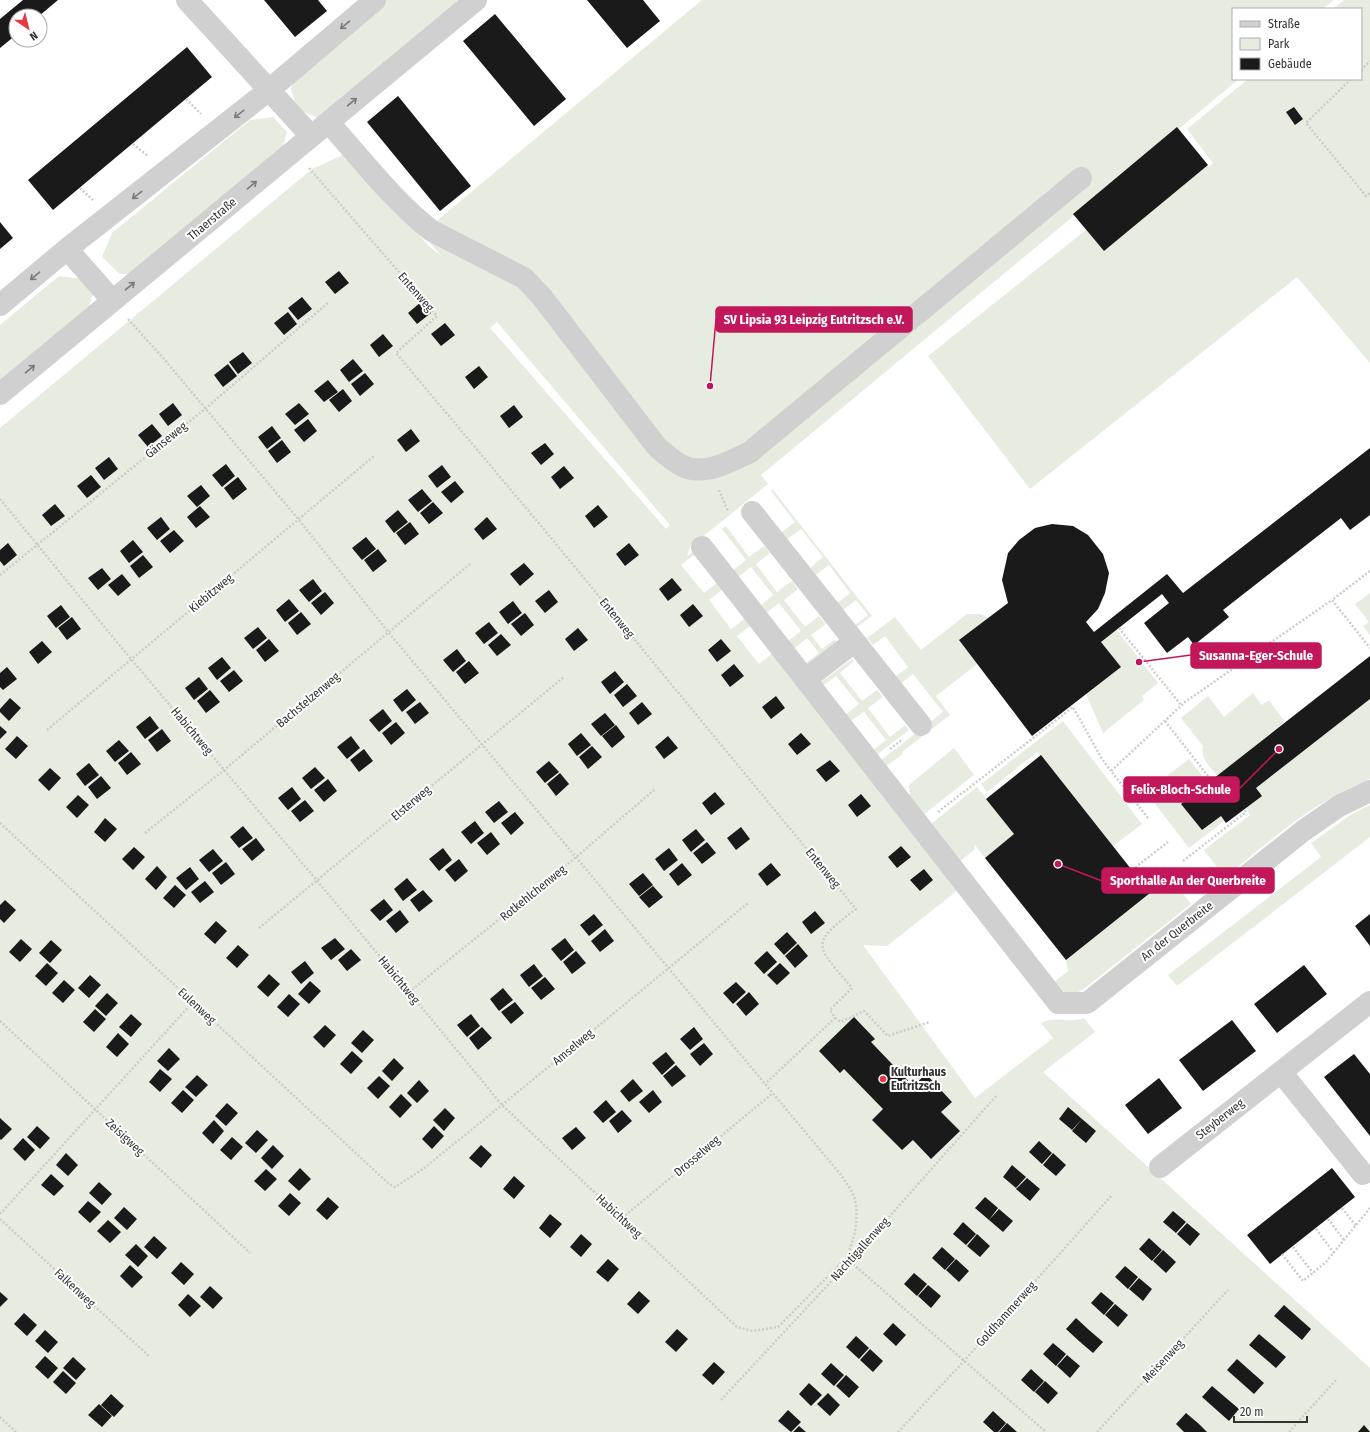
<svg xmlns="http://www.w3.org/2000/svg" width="1370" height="1432" viewBox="0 0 1370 1432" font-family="'Fira Sans Condensed',sans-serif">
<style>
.green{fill:#e6ecdf;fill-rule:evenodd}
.building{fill:#1a1a1a}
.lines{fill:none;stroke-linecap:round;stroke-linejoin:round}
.path{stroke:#cdcdcd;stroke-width:2.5;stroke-dasharray:2 2;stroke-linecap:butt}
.minor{stroke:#d0d0d0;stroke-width:22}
.oneway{stroke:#7a7a7a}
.poi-dot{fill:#e63946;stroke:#fff;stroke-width:1.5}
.labels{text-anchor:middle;stroke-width:4;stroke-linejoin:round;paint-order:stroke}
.street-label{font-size:12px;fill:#333;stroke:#fff}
.poi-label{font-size:12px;font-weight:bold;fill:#333;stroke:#fff;text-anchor:start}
.leader{fill:none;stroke:#c2185b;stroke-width:1.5}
.callout-dot{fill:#c2185b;stroke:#fff;stroke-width:1.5}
.callout{fill:#c2185b;stroke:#c2185b;stroke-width:1.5}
.callout-label{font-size:13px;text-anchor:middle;font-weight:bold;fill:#fff}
</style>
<rect width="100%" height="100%" fill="#fff"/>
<!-- green -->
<path class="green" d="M385,0H468L329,114L317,117L303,112L295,102L291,89L295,76Z
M702,0H1334L1323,9H1233V79H1239L761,475L768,484L690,547L687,556L694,551L696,553L681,565L704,593L718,582L723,589L709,600L731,629L746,618L751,625L737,636L759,664L773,653L958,890L887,946L863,945L975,1098L1053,1038L1041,1023C1055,1015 1069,1024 1084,1018L1095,1032L1043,1072L1370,1368V1432H0V428L312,169L347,153L429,246L441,256L422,233ZM497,322L670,525L666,529L490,328Z
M1344,0H1370V363L1297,277L1030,489L928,356L1086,230L1104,251L1208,165L1209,167L1213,163L1187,129L1248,79H1361V9H1333Z
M273,117L287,132L281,153L135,274H120L102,257L112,233L250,120Z
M59,276L81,279L93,294L87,313L0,384V325Z
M773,490L872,616L857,627L855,625L868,615L856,600L842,611L836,604L850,593L829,565L814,576L809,569L823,557L801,529L786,540L781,533L795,522L771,491Z
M726,526L749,557L764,546L770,553L756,564L777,592L792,581L798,589L784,600L805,627L819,616L826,624L811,635L822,649L834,640L837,641L808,665L806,663L819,653L807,638L793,649L787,642L801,631L779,603L765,614L759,607L773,595L751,567L737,578L732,571L746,560L722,529Z
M1370,593V635L1363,626L1369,622L1355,604Z
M967,614H981L988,618L959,640L977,664L936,696L950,715L902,752L903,754L885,767L880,761L943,712L913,674L899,685L894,678L908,667L885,636L873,645L867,638L895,617L921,650Z
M1117,630L1158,683L1142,696L1144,700L1103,733L1086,694L1121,667L1101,642Z
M852,659L854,661L840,673L862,701L877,690L883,697L868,708L890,737L905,725L909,730L875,756L872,751L886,740L864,712L849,722L844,716L859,704L836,676L821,687L820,683Z
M1253,693L1262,705L1269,700L1285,722L1217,776C1210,766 1200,759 1203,746L1181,718L1208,696L1224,717Z
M1370,699V779C1313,802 1271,839 1225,878L1204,850L1250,815L1246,808L1261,796L1256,788Z
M1063,721L1142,824L1113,846L1037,752L987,792L981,784Z
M954,748L974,775L923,815L910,798L909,785Z
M1189,759L1208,783L1182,804L1202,830L1221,816L1224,821L1189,848L1146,792Z
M977,787L1014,834L985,858L975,845L974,850L960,861L931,824Z
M1370,805V837L1177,986L1168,975L1321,857L1311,843L1352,814Z
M1165,870L1191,904L1085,988L1075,994L1062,991L1054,982L1068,971L1066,960L1150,893L1144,885Z"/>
<!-- building -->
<path class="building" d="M23,0H58L39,16H16V35L0,48V19Z
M264,0H318L327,11L295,37Z
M587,0H643L660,21L627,48Z
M495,14L566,99L534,126L463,41Z
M187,47L212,77L53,210L28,180Z
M398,96L471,186L440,211L367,122Z
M1294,107L1303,119L1295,125L1286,112Z
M1177,127L1208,165L1104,251L1073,214Z
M0,222L13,238L0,249Z
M339,271L349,283L335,294L325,282Z
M302,297L312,309L298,320L288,308Z
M421,302L431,313L417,324L408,313Z
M288,312L297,324L284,335L274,323Z
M445,323L455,335L441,346L431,334Z
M383,334L393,346L379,357L370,345Z
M243,352L252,363L238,374L229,362Z
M353,359L363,371L349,382L340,370Z
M228,364L237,376L223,387L214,375Z
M479,366L488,377L474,389L465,377Z
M365,373L374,384L360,396L351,384Z
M328,380L338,392L324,402L314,391Z
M343,389L352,401L339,412L329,400Z
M173,403L182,415L168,426L159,414Z
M299,403L309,414L295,425L285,414Z
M514,405L523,417L509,428L500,416Z
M308,419L317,431L304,442L294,430Z
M152,424L162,436L148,447L138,435Z
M272,426L281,438L267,449L258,437Z
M411,429L420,441L406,452L397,440Z
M282,440L291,452L277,463L268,451Z
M545,443L554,454L541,465L531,453Z
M1370,448V515L1350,530L1341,518L1223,610L1229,617L1194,645L1188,637L1167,653L1144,623L1169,603L1162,594L1101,642L1121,667L1032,736L959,640L1008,603L1002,580L1008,553L1019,540L1035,528L1052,524L1073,526L1088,535L1103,554L1109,573L1105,593L1098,609L1086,622L1094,632L1167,574L1183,593Z
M109,457L118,469L104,480L95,468Z
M226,464L235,476L222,487L212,475Z
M442,465L451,477L437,488L428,476Z
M564,466L574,478L560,489L551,477Z
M91,475L101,487L87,498L77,486Z
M238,477L247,489L233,500L224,488Z
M455,481L464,492L451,503L441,492Z
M201,485L210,496L197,507L187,496Z
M422,489L432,501L418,512L408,500Z
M433,502L443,513L429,524L420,513Z
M55,504L65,516L51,526L42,515Z
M598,505L608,517L594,528L585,516Z
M200,506L210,517L196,528L187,517Z
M398,510L408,522L394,533L385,521Z
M161,517L170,529L157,540L147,528Z
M487,517L497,529L483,540L474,529Z
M410,522L419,534L405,545L396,533Z
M174,530L184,541L170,553L160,541Z
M366,537L376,549L362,560L352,548Z
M133,540L143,552L129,563L120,551Z
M8,543L17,555L4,566L0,561V550Z
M629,543L639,555L625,566L616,554Z
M378,549L387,561L373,572L364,560Z
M143,555L153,567L139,578L130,566Z
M524,563L534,574L520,586L510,574Z
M102,568L111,579L98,590L88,578Z
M122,574L131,585L118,596L108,585Z
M672,578L682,590L668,601L659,589Z
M313,579L322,591L309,602L299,590Z
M549,590L558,602L545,613L535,601Z
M325,592L334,603L321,615L311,603Z
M289,599L299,611L285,622L276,610Z
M513,601L522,613L508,624L499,612Z
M693,604L703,616L689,627L680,615Z
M61,605L70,617L56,628L47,616Z
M301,612L311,624L297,635L288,623Z
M525,613L534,625L521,636L511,624Z
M72,617L81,629L67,640L58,628Z
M489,622L498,633L484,644L475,633Z
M258,627L267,638L253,649L244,638Z
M578,628L588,640L574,651L565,639Z
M501,634L511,645L497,656L488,645Z
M269,639L279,651L265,662L256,650Z
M721,639L731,651L717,662L708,650Z
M42,641L52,652L38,664L29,652Z
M457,649L466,661L453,672L443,660Z
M1370,656V699L1256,788L1262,796L1226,823L1221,816L1202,830L1181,804Z
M222,657L231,668L217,680L208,668Z
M469,661L479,673L465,684L456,672Z
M734,664L744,676L730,687L721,675Z
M7,667L17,679L3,690L0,687V673Z
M234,670L243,681L229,692L220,681Z
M615,671L624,682L610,694L601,682Z
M199,677L208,689L194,700L185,688Z
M627,684L637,696L623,707L614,695Z
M407,689L416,700L402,712L393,700Z
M210,690L220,702L206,713L197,701Z
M776,696L785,708L771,719L762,707Z
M10,698L21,708L9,721L0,712V709Z
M420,702L429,713L415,724L406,712Z
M642,702L652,714L638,725L629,713Z
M383,709L392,721L379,732L369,720Z
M605,713L615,725L601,736L591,724Z
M150,716L159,728L145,739L136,727Z
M396,722L405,733L391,745L382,733Z
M616,725L625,737L612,748L602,736Z
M0,726L7,732L0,739Z
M162,729L171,741L157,752L148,740Z
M581,733L591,745L577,756L568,744Z
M801,733L811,744L797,755L788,744Z
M17,736L28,746L16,759L5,749Z
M351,736L360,748L347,759L337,747Z
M668,736L678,748L664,759L655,747Z
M119,740L129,751L115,762L106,751Z
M592,746L602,757L588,769L579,757Z
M364,749L373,761L359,772L350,760Z
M131,752L141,764L127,775L118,763Z
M1041,755L1150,893L1066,960L985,858L1014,834L986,799Z
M830,760L840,771L826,782L816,770Z
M549,761L559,772L545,783L536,772Z
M89,763L99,775L85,786L76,774Z
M315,767L325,778L311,789L302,778Z
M50,768L61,778L49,791L38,780Z
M560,773L569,784L556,796L547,784Z
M101,776L111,788L97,799L88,787Z
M328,779L337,791L324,802L314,790Z
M292,787L301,799L288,810L278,798Z
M715,792L725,804L711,815L702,803Z
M861,794L871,806L857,817L848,805Z
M78,795L89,805L77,818L66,807Z
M305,800L314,811L300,822L291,811Z
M499,801L508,812L494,823L485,812Z
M515,812L524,823L511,835L501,823Z
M105,818L117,829L105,842L94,832Z
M475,821L484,833L471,844L461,832Z
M243,826L253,838L239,848L230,837Z
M741,827L750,839L736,850L727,838Z
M696,829L705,840L691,852L682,840Z
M491,832L500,844L487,855L477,843Z
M256,838L265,850L252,861L242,849Z
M707,842L716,853L702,864L693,853Z
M901,846L911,857L897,868L888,857Z
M134,847L145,857L133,870L122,859Z
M443,848L452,860L439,871L429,859Z
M669,848L678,860L664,871L655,859Z
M213,849L223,861L209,872L199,860Z
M459,859L468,871L455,882L445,870Z
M226,862L235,874L221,885L212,873Z
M682,863L692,875L678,886L669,874Z
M771,863L781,875L767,886L758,874Z
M157,866L167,877L156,890L145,879Z
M190,867L199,879L186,890L176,878Z
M924,869L933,880L920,891L910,880Z
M643,873L653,885L639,896L629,884Z
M407,878L417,890L403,901L394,889Z
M205,881L214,892L200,903L191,892Z
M175,885L186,895L174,908L163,898Z
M653,886L663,897L649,908L639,897Z
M423,890L433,901L419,912L410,900Z
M384,899L393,910L380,921L370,910Z
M5,900L16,910L4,923L0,919V905Z
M400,910L409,922L396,933L386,921Z
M815,911L825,923L811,934L802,922Z
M594,914L603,925L589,936L580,925Z
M1370,914V946L1355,926Z
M216,921L227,931L215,944L204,934Z
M605,929L614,941L600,952L591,941Z
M787,932L797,943L784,955L774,944Z
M335,938L345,949L331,960L321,948Z
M565,938L574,950L561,961L551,949Z
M21,939L32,949L20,962L9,952Z
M51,940L62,950L50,963L39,953Z
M798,944L808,956L795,968L785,956Z
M238,945L249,955L237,968L226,958Z
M351,949L361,960L347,971L338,960Z
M576,951L586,963L572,974L563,962Z
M767,951L777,962L764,974L754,963Z
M305,961L314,973L301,984L291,972Z
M47,963L58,973L46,986L35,976Z
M780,963L790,973L777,985L767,975Z
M534,964L543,976L529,987L520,975Z
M1304,965L1327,994L1277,1033L1254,1004Z
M269,974L280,984L268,997L257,987Z
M90,975L101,985L89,998L78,988Z
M545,977L555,989L541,1000L531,988Z
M64,980L75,990L63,1003L52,993Z
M310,981L321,991L309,1004L298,994Z
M736,982L746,992L733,1004L723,993Z
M503,988L513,1000L499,1011L490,999Z
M749,992L759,1004L746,1016L736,1004Z
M107,993L118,1003L106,1016L95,1006Z
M289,994L300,1004L288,1017L277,1007Z
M515,1002L524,1013L511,1024L501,1012Z
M95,1009L106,1019L94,1032L83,1022Z
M131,1014L142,1024L131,1037L119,1027Z
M471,1014L480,1026L467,1037L457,1025Z
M854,1017L875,1039L871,1042L913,1086L926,1074L952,1102L941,1112L960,1131L931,1159L913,1140L902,1150L872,1120L883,1109L844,1069L840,1073L819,1051Z
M1232,1020L1256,1051L1203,1091L1179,1060Z
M325,1025L336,1035L324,1048L313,1037Z
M482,1027L492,1038L478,1050L469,1038Z
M694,1027L703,1039L690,1050L680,1039Z
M363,1030L374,1040L362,1053L351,1043Z
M118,1033L129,1044L117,1057L106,1047Z
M704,1043L713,1054L700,1066L690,1054Z
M169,1048L180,1059L168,1071L157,1061Z
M352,1051L363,1061L351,1074L340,1064Z
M666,1052L675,1063L662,1075L652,1063Z
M1354,1054L1370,1074V1136L1324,1077Z
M394,1058L404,1068L392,1081L382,1071Z
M676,1065L686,1076L672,1087L663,1076Z
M160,1069L172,1079L160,1092L149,1082Z
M197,1075L208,1085L196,1097L185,1087Z
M379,1076L390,1086L378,1099L367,1088Z
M1159,1078L1182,1108L1148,1134L1125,1105Z
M633,1079L643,1091L629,1102L620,1091Z
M419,1080L429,1091L417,1103L407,1093Z
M183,1090L194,1100L182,1113L171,1103Z
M653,1090L662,1102L649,1113L639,1102Z
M401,1094L412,1105L400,1118L389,1107Z
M606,1100L616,1112L603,1123L593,1112Z
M227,1103L238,1113L226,1126L215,1116Z
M1068,1107L1082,1119L1072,1130L1059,1119Z
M445,1108L455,1118L444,1131L433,1120Z
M622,1110L632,1121L618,1133L609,1121Z
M0,1118L12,1129L1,1140L0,1139Z
M1082,1119L1096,1131L1086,1143L1072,1131Z
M214,1120L224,1131L213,1144L202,1133Z
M37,1126L50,1138L40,1149L27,1137Z
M434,1126L444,1136L432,1149L422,1139Z
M576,1127L586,1138L572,1150L562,1138Z
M257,1130L268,1140L256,1153L245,1143Z
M232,1137L243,1147L231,1160L220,1150Z
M23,1138L35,1150L25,1161L13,1149Z
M1039,1141L1052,1153L1042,1164L1029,1152Z
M273,1145L284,1156L272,1169L261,1158Z
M481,1145L492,1155L481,1168L469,1158Z
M66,1153L78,1165L68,1176L56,1165Z
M1053,1153L1066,1165L1056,1176L1043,1165Z
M1012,1165L1026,1177L1016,1188L1003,1177Z
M300,1168L311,1179L299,1191L288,1181Z
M1332,1168L1355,1197L1270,1264L1247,1235Z
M266,1169L277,1179L265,1191L254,1181Z
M51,1174L64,1186L54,1196L41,1185Z
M514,1176L525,1186L514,1199L503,1189Z
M1027,1178L1040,1189L1030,1201L1016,1189Z
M99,1182L112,1194L102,1205L89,1193Z
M290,1193L301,1203L289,1216L278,1206Z
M328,1197L339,1207L327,1220L316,1210Z
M985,1197L998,1208L989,1220L975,1208Z
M88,1201L101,1212L90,1223L78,1212Z
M124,1207L137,1219L127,1230L114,1218Z
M999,1209L1013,1221L1003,1232L989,1220Z
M1173,1211L1186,1222L1176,1233L1163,1222Z
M550,1214L562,1224L550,1238L539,1228Z
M108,1220L121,1232L110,1243L97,1231Z
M963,1222L976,1234L966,1245L953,1234Z
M1187,1223L1200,1234L1190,1246L1177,1234Z
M581,1234L592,1244L581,1257L570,1247Z
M977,1234L990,1246L980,1257L967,1246Z
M154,1236L167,1248L157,1259L144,1247Z
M1149,1238L1162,1250L1152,1261L1139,1249Z
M136,1244L148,1256L138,1267L125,1255Z
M942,1247L955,1259L945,1270L932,1258Z
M1163,1250L1176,1262L1166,1273L1153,1261Z
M608,1259L619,1269L608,1282L596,1272Z
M956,1259L969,1271L959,1282L946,1270Z
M181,1262L194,1274L184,1285L171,1273Z
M130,1265L143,1277L132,1288L120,1276Z
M1125,1266L1138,1277L1128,1289L1115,1277Z
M914,1273L927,1284L917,1296L904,1284Z
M1139,1278L1152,1289L1143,1301L1129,1289Z
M928,1285L941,1296L931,1308L918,1296Z
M210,1286L223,1298L213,1309L200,1297Z
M639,1291L650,1301L638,1314L627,1304Z
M0,1292L8,1299L0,1307Z
M1101,1292L1114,1303L1104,1315L1091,1303Z
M188,1294L201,1306L190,1317L178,1305Z
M1115,1304L1128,1315L1118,1327L1105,1315Z
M1284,1305L1311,1329L1302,1340L1274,1316Z
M24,1313L37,1325L27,1336L14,1324Z
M1076,1318L1089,1330L1079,1341L1066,1329Z
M893,1323L906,1335L896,1346L883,1334Z
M677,1329L688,1339L676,1352L665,1342Z
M45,1330L58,1342L48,1353L35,1341Z
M1089,1330L1103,1342L1093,1353L1079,1341Z
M1259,1334L1286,1357L1276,1368L1249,1345Z
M856,1336L869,1348L859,1359L846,1347Z
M1053,1343L1066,1354L1056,1366L1043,1354Z
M870,1349L883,1361L873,1372L860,1360Z
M1067,1355L1080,1366L1070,1378L1057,1366Z
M45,1356L58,1368L48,1379L35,1367Z
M73,1357L86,1369L76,1380L63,1368Z
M1237,1359L1264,1383L1254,1394L1227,1370Z
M714,1362L725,1372L713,1385L702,1375Z
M831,1363L844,1375L834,1386L821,1374Z
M1031,1369L1044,1381L1034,1392L1021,1380Z
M63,1371L76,1383L66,1394L53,1382Z
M846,1375L859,1387L849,1398L836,1386Z
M1045,1381L1058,1393L1048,1404L1035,1392Z
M809,1383L822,1395L811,1406L799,1394Z
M1212,1386L1239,1409L1229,1421L1202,1397Z
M828,1393L840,1405L830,1416L817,1404Z
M111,1394L124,1406L114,1417L101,1405Z
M99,1404L112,1416L102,1427L88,1415Z
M788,1410L801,1422L791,1432L778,1421Z
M993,1411L1006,1423L998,1432H994L983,1422Z
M1186,1413L1199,1424L1207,1432H1184L1176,1424Z
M1007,1423L1017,1432H999Z
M1364,1425L1370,1432H1358Z
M799,1426L806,1432H793Z"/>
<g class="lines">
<!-- path -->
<path class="path" d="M1361,70L1370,61
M1351,79L1306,123L1366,196L1370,193
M186,99L201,114
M133,144L148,156
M309,168L437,316L396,353L547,533L856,909C808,945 816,945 852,988L830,1010L835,1018L765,1084
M80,188L93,200
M128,319L164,359L299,520L389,633L841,1175C844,1180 848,1185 851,1190C862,1210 855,1239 846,1258L1046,1432
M719,490L728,511
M0,499L116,641L339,907L502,1105L737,1327L753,1331L778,1327L846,1258
M1370,571L1332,600L1370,648
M0,575L206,408L329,302
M1119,628L1181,705
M1165,721L1211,780
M47,730L374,456
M890,749L903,739
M938,812L1073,707L1102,759L1111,771
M1148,818L1111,771L1185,702L1332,600
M0,823L389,1184L395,1187L423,1169L502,1105L748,903
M145,833L224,770L470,564
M1183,861L1246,812L1244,809
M1132,870L1168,842
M259,928L564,677
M409,992L575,858L654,790
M835,1018L841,1022L864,1011L888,1036L930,1022
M0,1021L250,1253
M1342,1208L1356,1226
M0,1214L193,1002
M622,1218L773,1093
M0,1219L150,1357
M1328,1219L1344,1240
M1316,1229L1334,1253
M1293,1247L1313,1273
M1282,1254L1303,1281L1326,1262L1370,1208
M721,1400L850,1261L997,1095
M0,1417L16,1432
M898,1432L964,1361L1112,1195
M1097,1432L1228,1290
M1289,1432L1336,1380"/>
<!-- minor -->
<path class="minor" d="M187,0L311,136
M328,122C362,159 393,201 432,231L524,278L542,297L657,447C664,453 672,460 679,464C702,478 729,462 750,452L1081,178
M67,249L112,300
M0,305L67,249L269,90L375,0
M0,394L476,0
M752,512L921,725
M702,547L1058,1003H1087L1303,831L1339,806L1370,791
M806,679L854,642
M1281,1072L1363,1174
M1160,1167L1370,1002"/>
</g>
<!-- one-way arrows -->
<defs><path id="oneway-shaft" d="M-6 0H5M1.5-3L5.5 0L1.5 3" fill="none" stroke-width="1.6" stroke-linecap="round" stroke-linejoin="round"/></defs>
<g class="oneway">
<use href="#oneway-shaft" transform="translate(345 25) rotate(140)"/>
<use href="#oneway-shaft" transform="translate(352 102) rotate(-40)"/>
<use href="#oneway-shaft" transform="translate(239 114) rotate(142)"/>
<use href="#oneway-shaft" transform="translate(252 185) rotate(-40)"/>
<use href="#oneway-shaft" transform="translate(137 195) rotate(142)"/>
<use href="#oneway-shaft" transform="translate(35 276) rotate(140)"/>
<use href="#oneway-shaft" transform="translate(130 286) rotate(-40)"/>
<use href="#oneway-shaft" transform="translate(30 369) rotate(-40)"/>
</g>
<!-- markers -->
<circle class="poi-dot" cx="883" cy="1079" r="4"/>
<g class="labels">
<!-- street labels -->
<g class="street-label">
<text transform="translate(212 219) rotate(-40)" y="4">Thaerstraße</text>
<text transform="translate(416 292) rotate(49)" y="4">Entenweg</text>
<text transform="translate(166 440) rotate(-39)" y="4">Gänseweg</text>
<text transform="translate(211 593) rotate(-40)" y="4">Kiebitzweg</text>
<text transform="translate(617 618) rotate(51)" y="4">Entenweg</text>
<text transform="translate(308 700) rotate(-40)" y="4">Bachstelzenweg</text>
<text transform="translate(192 731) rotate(50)" y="4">Habichtweg</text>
<text transform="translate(411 803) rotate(-40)" y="4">Elsterweg</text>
<text transform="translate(823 868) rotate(51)" y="4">Entenweg</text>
<text transform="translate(533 893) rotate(-39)" y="4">Rotkehlchenweg</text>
<text transform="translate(1177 931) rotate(-38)" y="4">An der Querbreite</text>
<text transform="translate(399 980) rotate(51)" y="4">Habichtweg</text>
<text transform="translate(197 1006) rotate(43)" y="4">Eulenweg</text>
<text transform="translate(573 1047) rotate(-40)" y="4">Amselweg</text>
<text transform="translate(1220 1119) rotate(-38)" y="4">Steyberweg</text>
<text transform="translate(125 1137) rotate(43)" y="4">Zeisigweg</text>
<text transform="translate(697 1156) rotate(-40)" y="4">Drosselweg</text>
<text transform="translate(619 1216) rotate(43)" y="4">Habichtweg</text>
<text transform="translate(860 1249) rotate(-48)" y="4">Nachtigallenweg</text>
<text transform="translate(75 1288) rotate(43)" y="4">Falkenweg</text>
<text transform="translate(1006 1314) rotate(-48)" y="4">Goldhammerweg</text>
<text transform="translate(1163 1361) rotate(-47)" y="4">Meisenweg</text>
</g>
<!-- poi labels -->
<g class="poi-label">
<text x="891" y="1076">Kulturhaus<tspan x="891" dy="14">Eutritzsch</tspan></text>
</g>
</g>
<!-- callouts -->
<path class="leader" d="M710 386L716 319M1139 662L1191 655M1279 749L1239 789M1058 864L1102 881"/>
<g class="callout-dot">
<circle cx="710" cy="386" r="4"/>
<circle cx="1139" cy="662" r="4"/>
<circle cx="1279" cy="749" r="4"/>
<circle cx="1058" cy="864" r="4"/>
</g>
<g class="callout">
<rect x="716" y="307" width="196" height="25" rx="4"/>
<rect x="1191" y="643" width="130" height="25" rx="4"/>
<rect x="1124" y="777" width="115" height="25" rx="4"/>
<rect x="1102" y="868" width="172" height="25" rx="4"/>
</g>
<g class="callout-label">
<text x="814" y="324">SV Lipsia 93 Leipzig Eutritzsch e.V.</text>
<text x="1256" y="660">Susanna-Eger-Schule</text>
<text x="1181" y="794">Felix-Bloch-Schule</text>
<text x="1188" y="885">Sporthalle An der Querbreite</text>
</g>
<!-- legend -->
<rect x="1232" y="8" width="130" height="72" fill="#ffffff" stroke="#adadad"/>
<rect x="1240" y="21" width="20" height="6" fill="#d0d0d0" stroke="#adadad"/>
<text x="1268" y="28" font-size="12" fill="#333333">Straße</text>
<rect x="1240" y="38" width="20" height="12" fill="#e6ecdf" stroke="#adadad"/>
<text x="1268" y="48" font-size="12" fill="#333333">Park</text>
<rect x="1240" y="58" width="20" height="12" fill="#1a1a1a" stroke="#adadad"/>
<text x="1268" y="68" font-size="12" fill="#333333">Gebäude</text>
<!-- north arrow -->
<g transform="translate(28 28) rotate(145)"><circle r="19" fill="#ffffff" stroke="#adadad"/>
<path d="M0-3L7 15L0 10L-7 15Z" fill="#e63946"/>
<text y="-6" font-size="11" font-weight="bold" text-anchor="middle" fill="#333333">N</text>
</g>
<!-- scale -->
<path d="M1234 1416v6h73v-6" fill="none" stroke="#333333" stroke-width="2"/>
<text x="1240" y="1416" font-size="12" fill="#333333" stroke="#ffffff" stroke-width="3" paint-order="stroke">20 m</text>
</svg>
